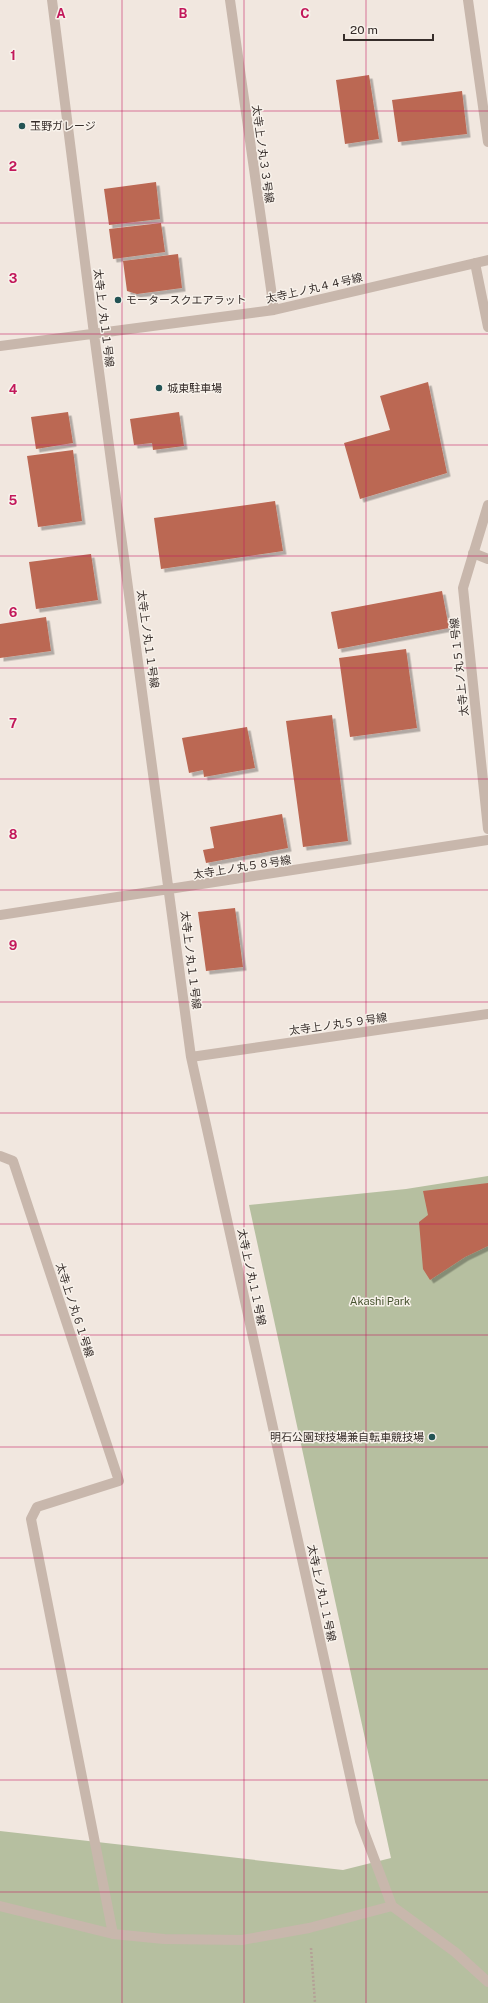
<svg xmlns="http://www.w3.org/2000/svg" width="488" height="2003" viewBox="0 0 488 2003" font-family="'Public Sans','Noto Sans JP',sans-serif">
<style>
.green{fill:#b6bfa0}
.building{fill:#bb6753;filter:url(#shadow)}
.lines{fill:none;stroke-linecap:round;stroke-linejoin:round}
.path{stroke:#b4a196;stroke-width:2.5;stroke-dasharray:2 2;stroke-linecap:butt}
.minor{stroke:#c8b7ac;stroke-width:10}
.grid{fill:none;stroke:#c2185b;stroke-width:1;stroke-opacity:0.55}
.poi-dot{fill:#235354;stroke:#f8f2eb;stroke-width:1.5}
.labels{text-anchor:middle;stroke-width:3;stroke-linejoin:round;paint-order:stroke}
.poi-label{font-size:11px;fill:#362d2a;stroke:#f8f2eb;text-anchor:start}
.street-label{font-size:11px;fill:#362d2a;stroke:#f8f2eb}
.park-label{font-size:11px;fill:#475330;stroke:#f8f2eb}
.grid-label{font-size:13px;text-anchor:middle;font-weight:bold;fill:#c2185b;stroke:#f8f2eb;stroke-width:3;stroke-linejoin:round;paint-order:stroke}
</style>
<defs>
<filter id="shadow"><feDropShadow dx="3.5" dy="3.5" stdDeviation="0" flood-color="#0004"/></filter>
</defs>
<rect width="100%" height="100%" fill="#f1e7df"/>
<!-- green -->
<path class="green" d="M488,1176V2003H0V1831L343,1870L391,1858L249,1205L406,1189Z"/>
<!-- building -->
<path class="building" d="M369,75L379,139L345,144L336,80Z
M462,91L467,134L398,142L392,100Z
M156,182L160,219L109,225L104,189Z
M161,223L165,252L113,259L109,229Z
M178,254L182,288L137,294L127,291L123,261Z
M428,382L447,473L360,499L344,443L390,430L380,396Z
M68,412L73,443L36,449L31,417Z
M179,412L184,446L153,450L152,443L134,445L130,419Z
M73,450L82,521L38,527L27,456Z
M275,501L283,551L161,569L154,518Z
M91,554L98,600L36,609L29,562Z
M442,591L449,628L338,649L331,612Z
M46,617L51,651L0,658V624Z
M406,649L417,728L350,737L339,658Z
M332,715L348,841L303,847L286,721Z
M247,727L255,768L204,777L203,770L189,773L182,738Z
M282,814L288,848L206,863L203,850L214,848L210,827Z
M235,908L243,967L206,971L198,912Z
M488,1183V1246L465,1257L430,1280L423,1269L419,1222L428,1215L423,1191Z"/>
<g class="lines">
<!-- path -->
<path class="path" d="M311,1948L315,2003"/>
<!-- minor -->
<path class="minor" d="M52,0L94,334L191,1057L360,1821L392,1906
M230,0L274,310
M468,0L488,142
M475,263L488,327
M0,346L274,310L488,260
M488,505L463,588L488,829
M473,553L488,559
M0,915L488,840
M191,1057L488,1014
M0,1156L13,1161L119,1481L37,1507L31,1519L113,1934
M0,1906L113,1934L164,1939L242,1940L309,1928L392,1906
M392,1906L455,1952L488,1982"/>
</g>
<!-- grid -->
<path class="grid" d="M122,0V2003M244,0V2003M366,0V2003M0,111H488M0,223H488M0,334H488M0,445H488M0,556H488M0,668H488M0,779H488M0,890H488M0,1002H488M0,1113H488M0,1224H488M0,1335H488M0,1447H488M0,1558H488M0,1669H488M0,1780H488M0,1892H488"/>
<!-- markers -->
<g class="poi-dot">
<circle cx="22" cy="126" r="4"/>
<circle cx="118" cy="300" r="4"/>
<circle cx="159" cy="388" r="4"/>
<circle cx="432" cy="1437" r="4"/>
</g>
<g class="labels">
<!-- poi labels -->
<g class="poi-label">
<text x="30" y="130">玉野ガレージ</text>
<text x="126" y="304">モータースクエアラット</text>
<text x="167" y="392">城東駐車場</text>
<text x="424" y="1441" text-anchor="end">明石公園球技場兼自転車競技場</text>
</g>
<!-- street labels -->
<g class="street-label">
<text transform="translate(263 154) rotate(82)" y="4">太寺上ノ丸３３号線</text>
<text transform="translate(314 288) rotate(-13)" y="4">太寺上ノ丸４４号線</text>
<text transform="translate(104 318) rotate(83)" y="4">太寺上ノ丸１１号線</text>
<text transform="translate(148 639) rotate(82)" y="4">太寺上ノ丸１１号線</text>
<text transform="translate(459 667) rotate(-96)" y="4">太寺上ノ丸５１号線</text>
<text transform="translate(242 867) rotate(-9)" y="4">太寺上ノ丸５８号線</text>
<text transform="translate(191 960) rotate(83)" y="4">太寺上ノ丸１１号線</text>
<text transform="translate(338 1024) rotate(-8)" y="4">太寺上ノ丸５９号線</text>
<text transform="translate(252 1277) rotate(78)" y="4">太寺上ノ丸１１号線</text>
<text transform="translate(75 1310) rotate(72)" y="4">太寺上ノ丸６１号線</text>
<text transform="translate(322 1593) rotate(78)" y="4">太寺上ノ丸１１号線</text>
</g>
<!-- park labels -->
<g class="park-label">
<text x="380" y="1305">Akashi Park</text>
</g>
</g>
<g class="grid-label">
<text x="61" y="18">A</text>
<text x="183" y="18">B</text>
<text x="305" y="18">C</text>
<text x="13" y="60">1</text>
<text x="13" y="171">2</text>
<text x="13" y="283">3</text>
<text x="13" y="394">4</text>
<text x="13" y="505">5</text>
<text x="13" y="617">6</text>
<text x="13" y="728">7</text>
<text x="13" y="839">8</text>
<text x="13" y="950">9</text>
</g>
<!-- scale -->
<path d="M344 34v6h89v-6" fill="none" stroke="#362d2a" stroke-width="2"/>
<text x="350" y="34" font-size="12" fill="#362d2a" stroke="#f8f2eb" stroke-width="3" paint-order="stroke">20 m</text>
</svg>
